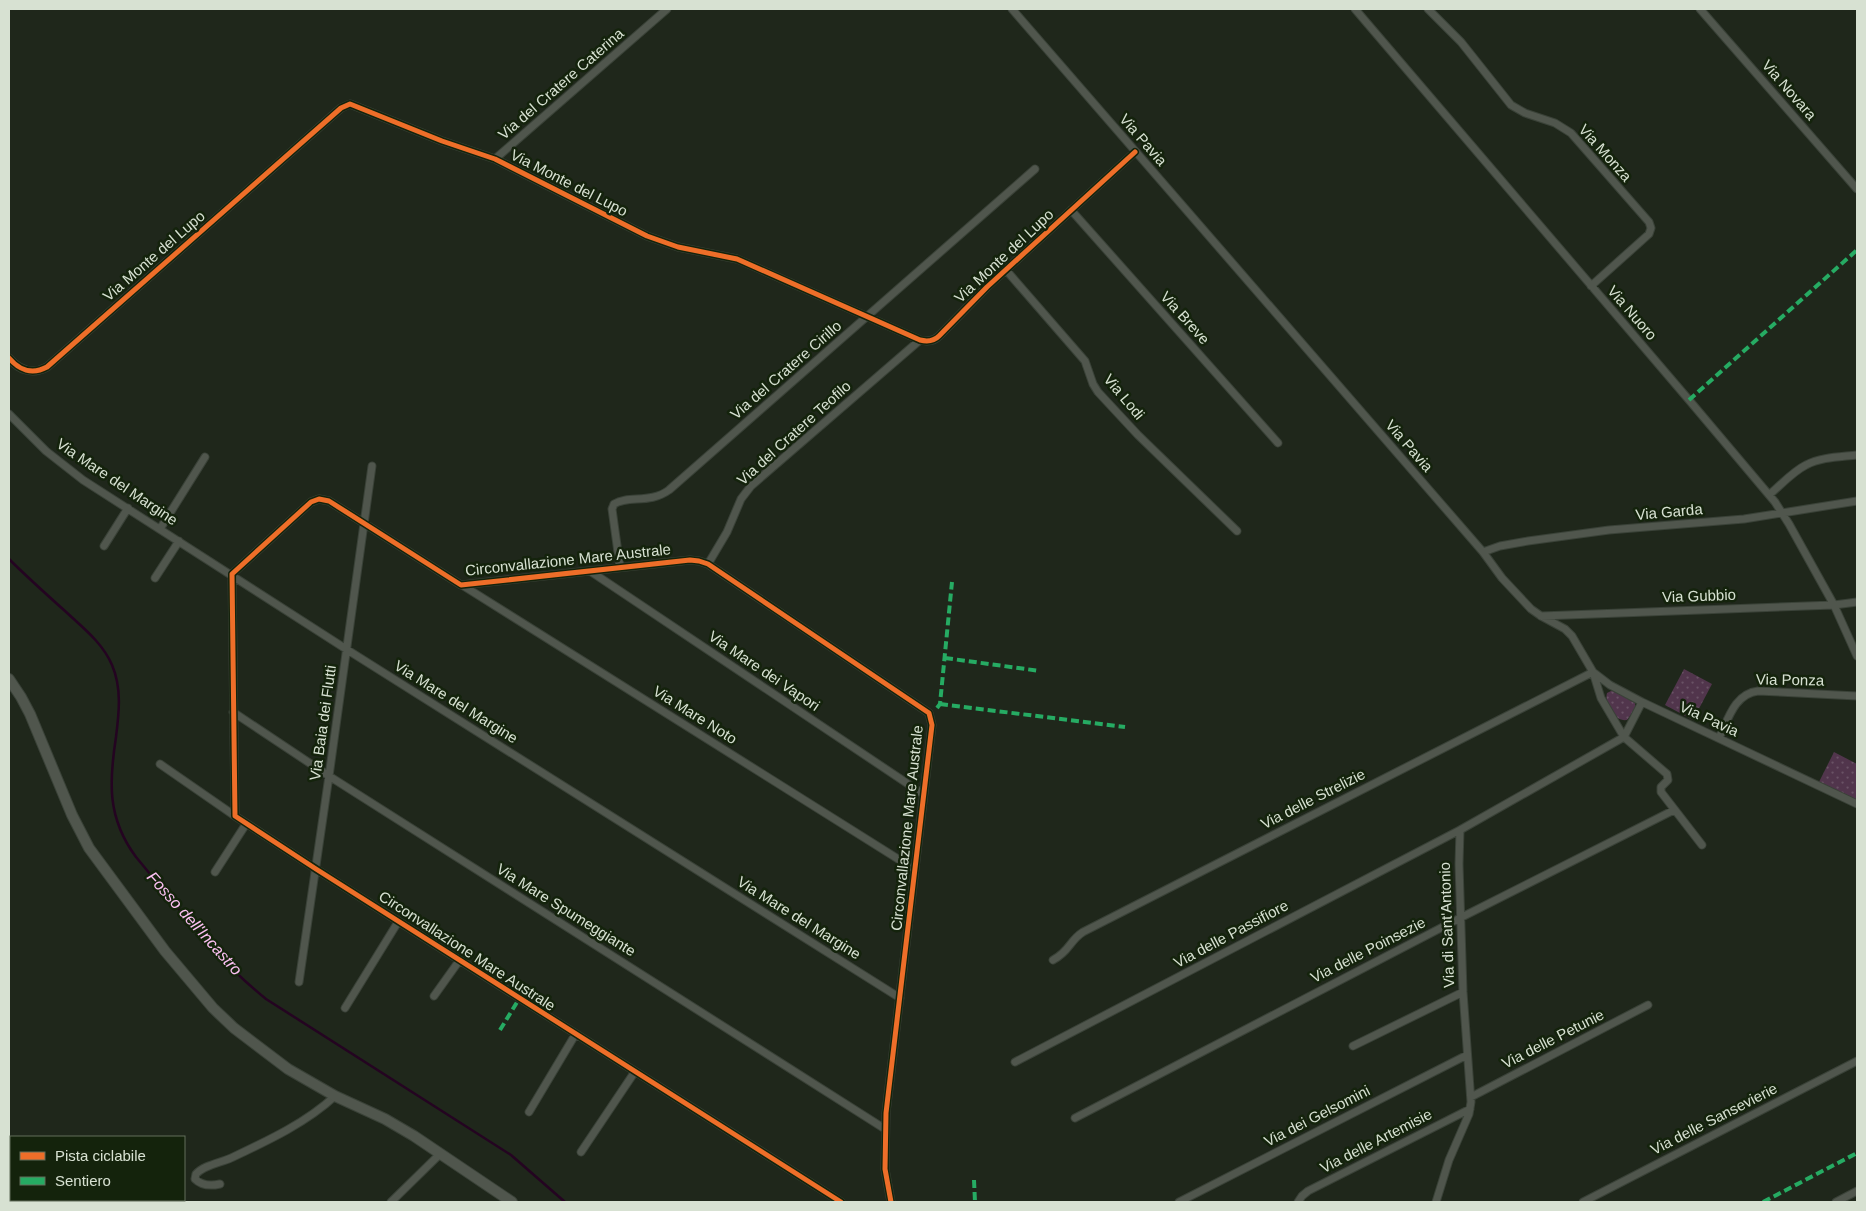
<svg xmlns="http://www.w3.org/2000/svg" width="1866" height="1211" viewBox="0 0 1866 1211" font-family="Helvetica,sans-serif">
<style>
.green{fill:url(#green-dots)}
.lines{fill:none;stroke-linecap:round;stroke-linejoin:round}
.stream{stroke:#240421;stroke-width:2.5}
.minor-casing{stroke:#3a4238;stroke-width:9}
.secondary-casing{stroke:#3a4238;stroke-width:12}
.minor{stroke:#50564d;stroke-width:7}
.secondary{stroke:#50564d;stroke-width:10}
.quiet{stroke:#26ab63;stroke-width:4;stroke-dasharray:8 4;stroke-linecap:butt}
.cycleway-casing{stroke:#14230c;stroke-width:8}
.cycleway{stroke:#ee6e29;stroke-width:5}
.labels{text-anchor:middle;stroke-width:5;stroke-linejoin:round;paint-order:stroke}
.street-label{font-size:15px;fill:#d7e1d2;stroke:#14230c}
.water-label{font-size:16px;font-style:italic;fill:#fdc1f4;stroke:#14230c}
</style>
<defs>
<pattern id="green-dots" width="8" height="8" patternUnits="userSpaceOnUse" patternTransform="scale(1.25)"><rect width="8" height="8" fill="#51354c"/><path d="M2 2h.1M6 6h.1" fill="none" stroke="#695265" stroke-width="1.8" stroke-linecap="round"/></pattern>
</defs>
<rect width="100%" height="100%" fill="#1f271b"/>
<!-- green -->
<path class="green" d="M1684,669L1712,684L1693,720L1665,705Z
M1613,690L1635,703V709L1627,720C1614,722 1604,704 1607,693Z
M1834,752L1857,764V800L1819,782Z"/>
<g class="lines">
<!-- stream -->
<path class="stream" d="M9,559C27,577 46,594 65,611C82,627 103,643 112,665C122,688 119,713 116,737C109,782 107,818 136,857C177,906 216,959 266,999L511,1155L565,1202"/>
<defs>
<path id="minor" d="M1012,9L1483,552L1502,578L1531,609L1541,616L1565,629L1572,636L1593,672L1610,685L1642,702L1857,804
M1355,9L1689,400L1775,502L1789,524L1834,605L1857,656
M1428,9L1461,42L1511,105L1525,113L1555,123L1571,133L1649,222L1651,228L1649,234L1591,286
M1700,9L1857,189
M495,159L667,9
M1071,210L1278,443
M1006,270L1085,361L1093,384L1098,392L1138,435L1237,531
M9,358C19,370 32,375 47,367L341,108L350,104L442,141L495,159L647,236L678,247L737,259L920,340C928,342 934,341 939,336L987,287L1135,152
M9,414L46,451L83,480L346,649L900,998
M1769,495C1781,485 1792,472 1806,465C1821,457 1840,457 1857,455
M160,529L205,457
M104,546L128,508
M1483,552L1500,546L1528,541L1609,530L1744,519L1857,501
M708,564L727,532L741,499L751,486L920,340
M620,567L612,509L614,504C629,495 650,504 669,490L1035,169
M590,571L923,794
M155,578L179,541
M462,585L914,869
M1541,616L1834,605L1857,602
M1593,672L1601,698L1624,737L1667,774L1668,780L1661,787V792L1702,845
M233,712L329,776L885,1129
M1624,737L1642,702
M1719,738C1728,720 1734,694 1758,691L1857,696
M160,764L235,816
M215,872L246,824
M1053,960C1070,951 1069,941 1083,932L1593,672
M299,982L329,776L372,466
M434,996L459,961
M345,1008L398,922
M1353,1046L1463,992
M1015,1062L1460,830
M1471,1097L1648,1005
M529,1112L575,1035
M1075,1118L1460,918L1674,810
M581,1152L634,1073
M220,1184C211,1186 202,1186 195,1179L196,1174C204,1165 220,1163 231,1158C267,1141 306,1123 335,1096
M9,1188L11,1191
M18,1200L20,1202
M391,1202L440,1154
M841,1202L316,869L235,816L232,574L311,502L319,499L329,501L461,585L690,560L699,561L708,564L929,713L932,725L886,1113L885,1169L891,1202
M1179,1202L1467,1055
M1298,1202L1302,1196L1308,1191L1470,1109
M1436,1202L1449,1160L1469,1114L1471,1102L1463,992L1459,864L1460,830L1624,737
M1583,1202L1857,1061
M1836,1202L1857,1191"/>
<path id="secondary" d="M9,679L21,697L30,714L72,815L89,848L165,951L213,1008L234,1028L288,1069L335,1096L385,1119L414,1136L512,1202"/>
</defs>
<!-- minor casing -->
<use href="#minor" class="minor-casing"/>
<!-- secondary casing -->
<use href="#secondary" class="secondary-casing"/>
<!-- minor -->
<use href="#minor" class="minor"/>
<!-- secondary -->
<use href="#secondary" class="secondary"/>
<!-- quiet -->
<path class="quiet" d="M1689,400L1857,250
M945,658L1040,671
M940,704L1125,727
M937,708L940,704L952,582
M500,1030L519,999
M974,1180L975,1202
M1763,1202L1857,1153"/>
<defs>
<path id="cycleway" d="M9,358C19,370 32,375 47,367L341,108L350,104L442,141L495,159L647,236L678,247L737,259L920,340C928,342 934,341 939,336L987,287L1135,152
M841,1202L316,869L235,816L232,574L311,502L319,499L329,501L461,585L690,560L699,561L708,564L929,713L932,725L886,1113L885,1169L891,1202"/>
</defs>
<!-- cycleway casing -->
<use href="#cycleway" class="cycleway-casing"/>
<!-- cycleway -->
<use href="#cycleway" class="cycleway"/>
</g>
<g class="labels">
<!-- street labels -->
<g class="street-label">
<text transform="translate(561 84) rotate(-41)" y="5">Via del Cratere Caterina</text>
<text transform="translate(1789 90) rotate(49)" y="5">Via Novara</text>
<text transform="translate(1143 140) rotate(49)" y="5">Via Pavia</text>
<text transform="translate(1605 153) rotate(48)" y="5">Via Monza</text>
<text transform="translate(569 183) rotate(27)" y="5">Via Monte del Lupo</text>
<text transform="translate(154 256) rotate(-41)" y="5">Via Monte del Lupo</text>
<text transform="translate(1004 256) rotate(-43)" y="5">Via Monte del Lupo</text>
<text transform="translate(1632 313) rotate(49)" y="5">Via Nuoro</text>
<text transform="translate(1185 318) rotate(48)" y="5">Via Breve</text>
<text transform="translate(786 370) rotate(-41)" y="5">Via del Cratere Cirillo</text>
<text transform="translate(1124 397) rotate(50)" y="5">Via Lodi</text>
<text transform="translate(794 433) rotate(-42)" y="5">Via del Cratere Teofilo</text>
<text transform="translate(1409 446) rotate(49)" y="5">Via Pavia</text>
<text transform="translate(117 482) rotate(34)" y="5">Via Mare del Margine</text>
<text transform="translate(1669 512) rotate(-5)" y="5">Via Garda</text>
<text transform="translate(568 560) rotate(-6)" y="5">Circonvallazione Mare Australe</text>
<text transform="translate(1699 596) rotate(-2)" y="5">Via Gubbio</text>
<text transform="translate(764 671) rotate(34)" y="5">Via Mare dei Vapori</text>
<text transform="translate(1790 680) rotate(1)" y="5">Via Ponza</text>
<text transform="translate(456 702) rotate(32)" y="5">Via Mare del Margine</text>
<text transform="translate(695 715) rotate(32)" y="5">Via Mare Noto</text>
<text transform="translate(1709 719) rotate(25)" y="5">Via Pavia</text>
<text transform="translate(323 723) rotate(-82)" y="5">Via Baia dei Flutti</text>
<text transform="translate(1313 799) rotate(-27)" y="5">Via delle Strelizie</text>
<text transform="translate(907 828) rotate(-84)" y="5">Circonvallazione Mare Australe</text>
<text transform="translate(566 910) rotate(32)" y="5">Via Mare Spumeggiante</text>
<text transform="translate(799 918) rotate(32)" y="5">Via Mare del Margine</text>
<text transform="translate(1447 925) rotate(-92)" y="5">Via di Sant'Antonio</text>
<text transform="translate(1231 934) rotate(-28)" y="5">Via delle Passifiore</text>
<text transform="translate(1368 950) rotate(-27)" y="5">Via delle Poinsezie</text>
<text transform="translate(467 951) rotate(33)" y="5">Circonvallazione Mare Australe</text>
<text transform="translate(1553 1039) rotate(-27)" y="5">Via delle Petunie</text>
<text transform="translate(1317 1116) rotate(-27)" y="5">Via dei Gelsomini</text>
<text transform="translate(1714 1119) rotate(-27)" y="5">Via delle Sansevierie</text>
<text transform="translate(1376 1141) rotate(-27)" y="5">Via delle Artemisie</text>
</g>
<!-- water labels -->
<g class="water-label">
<text transform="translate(195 923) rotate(48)" y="6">Fosso dell'Incastro</text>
</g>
</g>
<!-- border -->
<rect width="1866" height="1211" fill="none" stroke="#d7e1d2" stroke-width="20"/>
<!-- legend -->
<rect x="10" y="1136" width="175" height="65" fill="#14230c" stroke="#626f5b"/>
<rect x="20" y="1152" width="25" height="8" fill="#ee6e29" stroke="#626f5b"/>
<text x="55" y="1161" font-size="15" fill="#d7e1d2">Pista ciclabile</text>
<rect x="20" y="1177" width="25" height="8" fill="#26ab63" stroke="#626f5b"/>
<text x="55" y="1186" font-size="15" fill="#d7e1d2">Sentiero</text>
</svg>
